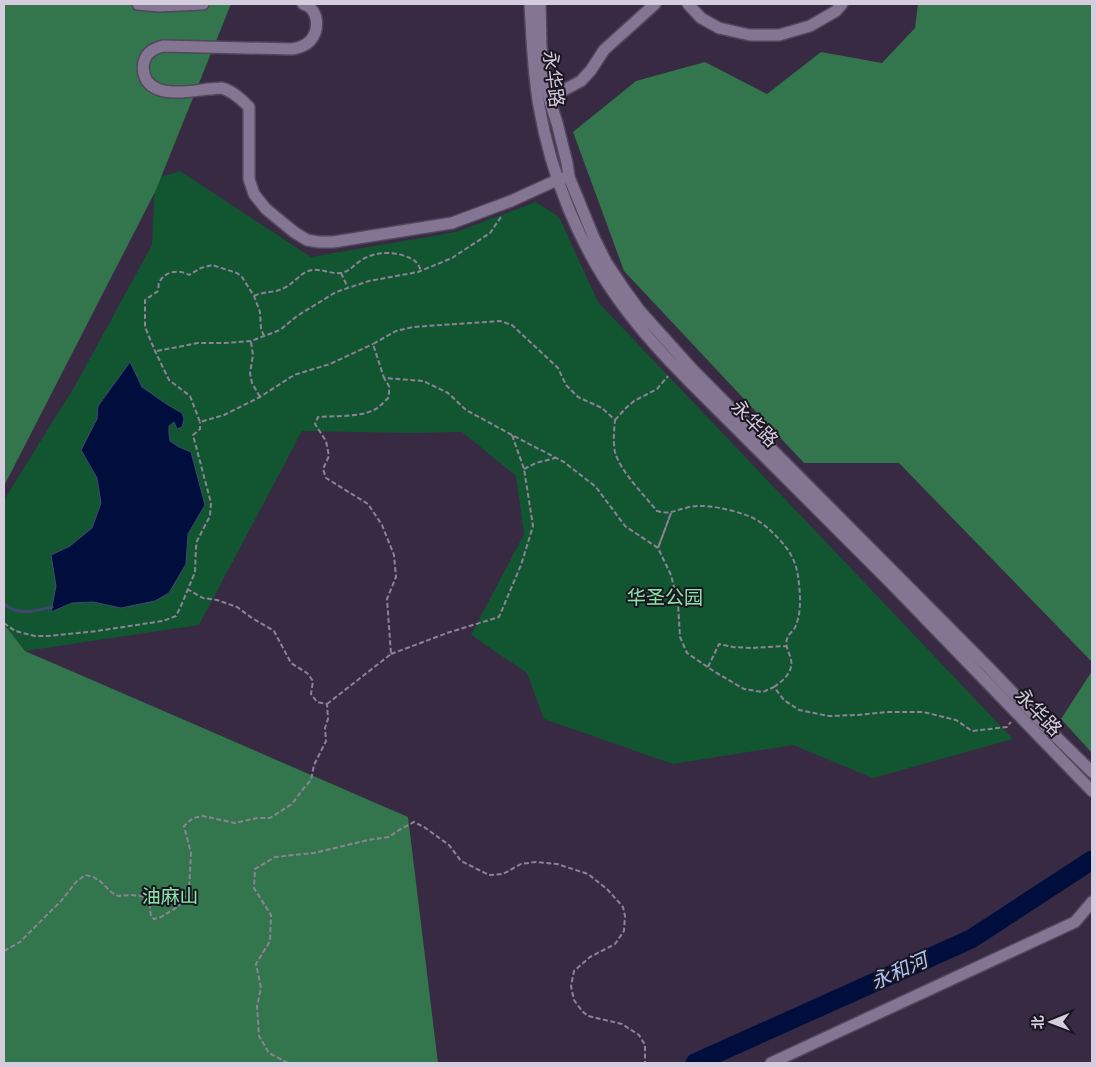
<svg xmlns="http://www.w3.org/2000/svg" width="1096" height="1067" viewBox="0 0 1096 1067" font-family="Jost,'Noto Sans SC',sans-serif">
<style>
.green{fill:#125631}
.forest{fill:#33764d}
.water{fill:#000e3e;stroke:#40476e}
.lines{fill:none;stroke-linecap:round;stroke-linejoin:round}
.stream{stroke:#40476e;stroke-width:3}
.river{stroke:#000e3e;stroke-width:19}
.minor-casing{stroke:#51465b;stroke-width:14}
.path{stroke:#8d8296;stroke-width:2;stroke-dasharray:5 2.5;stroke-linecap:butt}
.minor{stroke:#847692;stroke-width:11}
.labels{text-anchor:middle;stroke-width:4;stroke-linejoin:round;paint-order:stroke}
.street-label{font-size:19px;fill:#d5cddd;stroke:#1b1521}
.park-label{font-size:19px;fill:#89e7a9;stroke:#1b1521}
.water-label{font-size:20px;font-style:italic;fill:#acc7f7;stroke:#1b1521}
</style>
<rect width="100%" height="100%" fill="#372a42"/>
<!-- green -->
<path class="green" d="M180,171L311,257L456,232L536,202L559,217L598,302L1013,739L873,778L793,745L673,764L544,719L527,673L471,635L524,534L516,476L462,432L410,433L302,431L199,625L25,651L4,624V500L76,384L152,245L155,179Z"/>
<!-- forest -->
<path class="forest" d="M4,4H231L155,192L4,486Z
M918,4H1092V662L899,463H804L624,271L573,132L636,81L705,62L767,94L821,52L882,63L915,28Z
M4,624L25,651L408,817L438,1063H4Z
M1092,671V753L1061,719Z"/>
<!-- water -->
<path class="water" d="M130,362L142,387L168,405L182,413L184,419L182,427L177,429L174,422L169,426V434L170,441L179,447L191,452L205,505L188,534L186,564L169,593L155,601L121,608L93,602L72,603L51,612L56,586L51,555L70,546L92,528L101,503L97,478L81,450L97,419L98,406Z"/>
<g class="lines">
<!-- stream -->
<path class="stream" d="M4,604C18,616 36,611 52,607"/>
<!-- river -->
<path class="river" d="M695,1063L971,939L1092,860"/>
<defs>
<path id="minor" d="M138,4L158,6L203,4
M303,4C319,8 320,30 310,41C305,46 299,48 292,49L163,46C155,48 148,51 145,59C142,66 143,74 147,81C159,98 192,91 209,89C213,89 217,88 221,88C232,90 242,100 249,107V179L254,194L266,209L294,232L307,240L319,242H333L452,223L511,201L557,180L565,178
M530,4C532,38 533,72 539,106C551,175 579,246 621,303C642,332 666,358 691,383L890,582L1092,791
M540,4L541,47L549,98L557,123L567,163L569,177L594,238L606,262L624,289L640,311L692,369L989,668L1036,717L1092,772
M688,4L701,18L719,28L750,35H779L810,26L836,11L842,4
M549,98L581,81L591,70L604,50L655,4
M771,1063L1075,922L1092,902"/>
</defs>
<!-- minor casing -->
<use href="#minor" class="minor-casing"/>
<!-- path -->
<path class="path" d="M341,273L348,288
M254,296C264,291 275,293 284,288C295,283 301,271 313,270C323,269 331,274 340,273C349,272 353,266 360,261C373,252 390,251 405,256C415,260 417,261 421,271
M264,336L261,329L260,312L254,296L242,277L237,273L212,265L201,268L189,275C179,269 164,271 159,283C158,285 159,288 158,291L145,300V327L155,351L169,380L190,396L200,422L224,415L260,397L294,375L330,364L373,344
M251,342L253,355L250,373L252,383L260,397
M157,351L198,343H225L251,341L280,330L297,316L336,292L369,281L418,272L452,258L490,233L501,217
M615,420L626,408L634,401L657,389L668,376
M524,469L536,463L555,458
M671,513L658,548L671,513
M4,623L15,631L35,636H48L97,631L163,621L176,616L181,606L195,572L196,547L197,541L210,516L211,503L193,435L200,429V422
M391,654L450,632L499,617L521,565L533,526L524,469L512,435
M708,667L719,644L733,647L751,648L786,646
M774,687C781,682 789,676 791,667C794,656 781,646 789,635C791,632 795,629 796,625C802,611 800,591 798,576C797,569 795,562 791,555C787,546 768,527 760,522C747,513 717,506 702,506C697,506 691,506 686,508C675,510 670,515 657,511C645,496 620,471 615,452C613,442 614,431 615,420L602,408L578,397L566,385L558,368L512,325L500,321L413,327L396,331L373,344L384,378L423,381L448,393L466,410L512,435L564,462L596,487L625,526L658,548L671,575L678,603L680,637L687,653L715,672L744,689L763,692L774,687L784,700L799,710L829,716L858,715L887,712H923L956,720L972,731L1007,727L1011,722
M327,704L391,654L387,599L396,577L394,555L382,525L368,504L326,478L323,469L329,456L326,441L315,424L318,417C333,416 361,417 374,410C380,407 384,402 389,397V386L384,378
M4,951L20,942L62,900L76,882L85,875L93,877L100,881L111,892L118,896L131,895L142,896L149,900L151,916L154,919L161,917L179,906L189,890L191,853L184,826L193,818L203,816L235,823L257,818H270L292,804L303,789L311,780L314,765L326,741L325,728L328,719L327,704L317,702L311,694L313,681L307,673L291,663L274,631L252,618L237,607L217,600L203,598L187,589
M288,1063L269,1053L259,1036L257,1006L261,988L256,964L270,941L271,915L254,888L255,869L275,857L314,853L368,840L389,837L399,830L414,822L424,827L449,845L461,861L489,875L503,874L521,864L536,862L557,864L588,874L607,889L623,907L625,916L624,931L615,944L590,957L574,971L571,986L574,1000L582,1011L588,1016L622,1024L639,1035L645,1045V1063"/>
<!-- minor -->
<use href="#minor" class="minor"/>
</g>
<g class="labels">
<!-- street labels -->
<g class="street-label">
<text transform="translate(554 79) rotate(83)" y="7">永华路</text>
<text transform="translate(755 423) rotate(45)" y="7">永华路</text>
<text transform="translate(1039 712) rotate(46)" y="7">永华路</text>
</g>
<!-- park labels -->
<g class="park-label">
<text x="665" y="604">华圣公园</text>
<text x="170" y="903">油麻山</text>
</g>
<!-- water labels -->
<g class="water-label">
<text transform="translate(899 971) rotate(-24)" y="7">永和河</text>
</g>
</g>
<!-- border -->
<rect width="1096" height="1067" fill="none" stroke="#d5cddd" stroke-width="10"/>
<!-- north arrow -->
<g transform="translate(1051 1022) rotate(269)" stroke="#1b1521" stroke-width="4" paint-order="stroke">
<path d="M0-4L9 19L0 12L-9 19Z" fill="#d5cddd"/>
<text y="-8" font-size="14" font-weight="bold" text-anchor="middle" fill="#d5cddd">北</text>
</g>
</svg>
